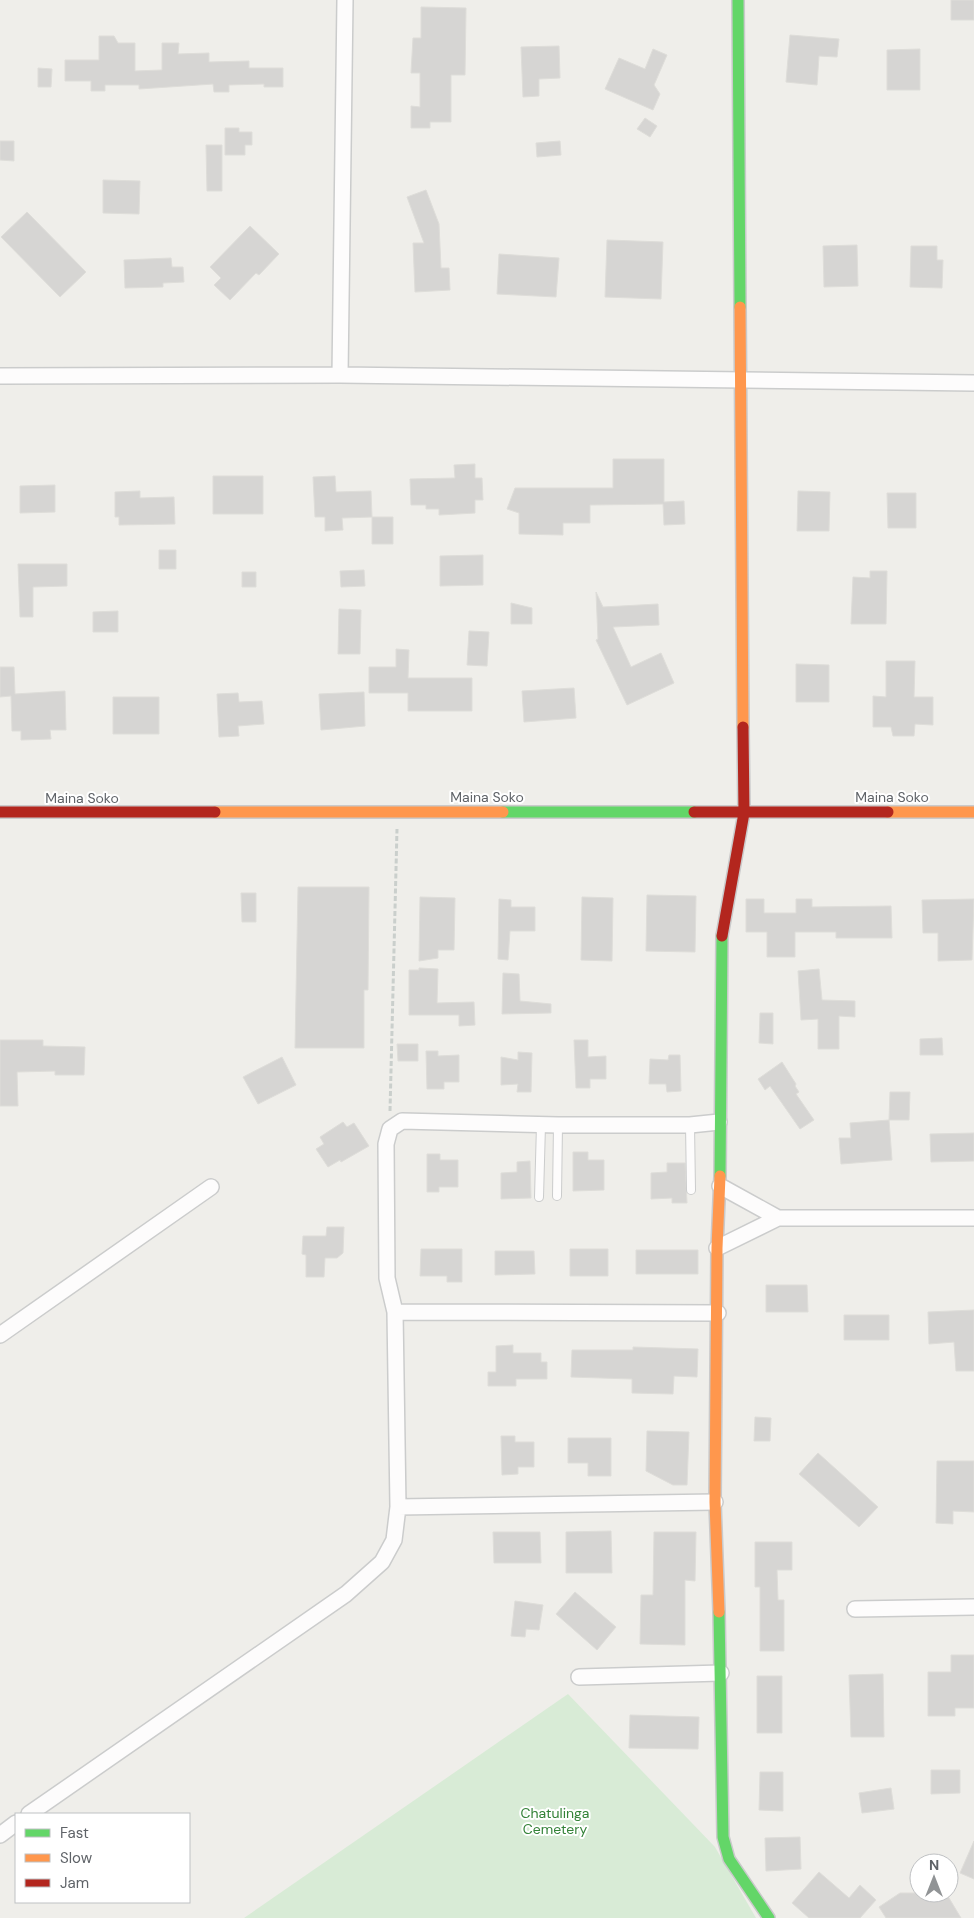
<svg xmlns="http://www.w3.org/2000/svg" width="974" height="1918" viewBox="0 0 974 1918" font-family="'DM Sans',sans-serif">
<style>
.green{fill:#d8ebd6}
.building{fill:#d6d5d3;stroke:#deddd9}
.lines{fill:none;stroke-linecap:round;stroke-linejoin:round}
.lane-casing{stroke:#cbcccc;stroke-width:10}
.street-casing{stroke:#cbcccc;stroke-width:18}
.fast-casing{stroke:#cacacb;stroke-width:14}
.slow-casing{stroke:#cacacb;stroke-width:14}
.jam-casing{stroke:#cacacb;stroke-width:14}
.path{stroke:#cacfcc;stroke-width:3;stroke-dasharray:5 2.5;stroke-linecap:butt}
.lane{stroke:#fdfcfc;stroke-width:8}
.street{stroke:#fdfcfc;stroke-width:15}
.fast{stroke:#63d668;stroke-width:11}
.slow{stroke:#ff974d;stroke-width:11}
.jam{stroke:#b3261e;stroke-width:11}
.labels{text-anchor:middle;stroke-width:4;stroke-linejoin:round;paint-order:stroke}
.street-label{font-size:14px;fill:#5f6368;stroke:#fff}
.park-label{font-size:14px;fill:#348238;stroke:#fff}
</style>
<rect width="100%" height="100%" fill="#efeeea"/>
<!-- green -->
<path class="green" d="M568,1694L715,1847L756,1918H244Z"/>
<!-- building -->
<path class="building" d="M951,0H974V20H951Z
M421,7L466,8L465,75H451V122H430V128H411V106L420,107V73H411L413,38H421Z
M790,35L839,39L837,57L819,56L817,85L786,82Z
M99,36H114L118,43H135V71L162,70V43H179L178,54L209,53V62L249,61V68H283V87H264V84L229,85V92H214L213,84L139,89V85H105V91H91V81H65V60H99Z
M559,46L560,78L539,79V96L523,97L521,47Z
M653,49L667,55L654,85L660,94L653,110L605,89L619,58L645,69Z
M920,49V90H887V50Z
M38,68L52,69L51,87H38Z
M645,118L657,126L650,137L637,129Z
M225,128H239V132H252V145H245V155H225Z
M0,141H14V161L0,160Z
M560,141L561,155L537,157L536,143Z
M206,145H222V191H207Z
M103,180L140,181L139,214L103,213Z
M426,190L439,224L441,268H449L450,290L415,292L413,243H424L407,197Z
M27,212L86,272L60,297L1,237Z
M250,226L279,254L259,275L256,273L230,300L214,285L221,278L210,267Z
M607,240L663,242L661,299L605,297Z
M857,245L858,286L824,287L823,246Z
M911,246H937V260H943L942,288L910,287Z
M499,254L559,258L556,297L497,294Z
M171,258L172,267H183L184,282L163,283V287L125,288L124,260Z
M613,459H664V502L684,501L685,524L664,525L663,504L590,505V523H563V535L519,534V513L507,509L515,488H613Z
M475,464V478H482L483,500H475V513L439,515V509H426V505H411L410,479L455,478L454,465Z
M213,476H263V514H213Z
M335,476L336,492L371,491L372,517L342,518L343,530L325,531V517H315L313,477Z
M55,485V512L20,513V486Z
M140,491V498L174,497L175,524L119,525V517H115V492Z
M798,491L830,492L829,531H797Z
M887,493H916V528H888Z
M372,517H393V544H372Z
M159,550H176V569H159Z
M483,555V585L440,586V556Z
M18,564H67V586L33,587V617H20Z
M364,570L365,586L341,587L340,571Z
M870,571H887L886,624H851L853,577L870,578Z
M242,572H256V587H242Z
M596,592L603,607L658,604L659,625L613,627L631,667L661,653L674,683L627,705L596,640L598,639Z
M511,603L532,608V624H511Z
M339,609L361,610L360,654H338Z
M118,611V632H93V612Z
M469,631L489,632L487,666L467,665Z
M396,649L409,650L408,678H472V711H408V693H369V667H396Z
M886,661H915L914,697H933V725L915,724L914,736H893L891,727H873V696L886,697Z
M796,664L829,665V702H796Z
M0,667H14L15,694L65,691L66,730H50L51,739L21,740V731H12L11,696L0,697Z
M574,688L576,718L524,722L522,691Z
M364,692L365,726L321,730L319,694Z
M238,693L239,702L262,701L264,724L238,726L239,736L219,737L217,694Z
M113,697H159V734H113Z
M298,887H369L368,990H364V1048H295Z
M241,893H256V922H242Z
M647,895L696,896L695,952L646,951Z
M420,897L455,898L454,950H438V958L419,961Z
M582,897L613,898L612,961L581,960Z
M499,899L511,900V907H535V931H510L508,960L498,959Z
M746,899H764V913H796V899H812V907L891,906L892,938H836V932H795V957H767V932H746Z
M974,899L972,960L938,961V933H923L922,900Z
M419,968L438,969L437,1003L474,1002L475,1025L459,1026V1015H409V970H419Z
M819,969L822,1000L855,1001V1017L839,1016V1049H818V1019L801,1020L798,971Z
M503,973L519,974L520,1001L551,1004V1013L502,1014Z
M760,1013H773V1044L759,1043Z
M942,1038L943,1055H920V1039Z
M0,1040H43V1046L85,1047L84,1075H55V1071L17,1072L18,1106H0Z
M574,1040H588V1057L606,1056V1079H590V1088H576Z
M397,1044H418V1061H398Z
M426,1051H438V1056L459,1055V1082H444V1089H427Z
M518,1052L532,1053L531,1092H517L518,1084L501,1085V1057L518,1060Z
M669,1055H680L681,1091L667,1092L666,1084H649L650,1059L668,1060Z
M282,1057L296,1085L258,1104L243,1077Z
M782,1062L796,1084L795,1086L799,1092L796,1094L814,1120L800,1129L770,1086L765,1090L758,1079Z
M890,1092H910L909,1120H889Z
M889,1120L892,1160L841,1164L839,1138H851L850,1123Z
M343,1122L347,1127L354,1123L369,1146L341,1162L340,1160L328,1167L316,1149L324,1144L320,1137Z
M974,1133V1161L931,1162L930,1134Z
M573,1152H588V1160H604V1190L573,1191Z
M427,1154H440V1160H458V1187H439V1192H427Z
M530,1161L531,1198L501,1199V1173L517,1172V1162Z
M667,1163H685L687,1203H672V1198L651,1199V1173L667,1172Z
M327,1227H344L343,1253L337,1258H325L324,1277H306V1255L302,1254L303,1236H326Z
M421,1249H462V1282H447V1276H420Z
M570,1249H608V1276H570Z
M636,1250H698V1274H636Z
M495,1251H534L535,1274L495,1275Z
M766,1285H807L808,1312H766Z
M974,1310V1371H956L954,1342L929,1344L928,1312Z
M844,1315H889V1340H844Z
M513,1345V1353H541V1362H547V1379H516V1386H488V1372H496V1346Z
M633,1347L698,1349L697,1377L674,1376L673,1394L632,1393V1379L571,1377L572,1350H633Z
M755,1417L771,1418L770,1441H754Z
M647,1431L689,1432L687,1485H673L646,1471Z
M501,1436H515V1442H534V1467H518V1474L502,1475Z
M568,1438H611V1476H588V1463H568Z
M818,1453L878,1507L859,1527L799,1474Z
M937,1461H974V1512L953,1511V1524L936,1523Z
M611,1531L612,1573H566V1532Z
M493,1532H540L541,1563H494Z
M654,1532H696L695,1581L685,1580V1645L640,1644L641,1595H653Z
M755,1542H792V1570H777L778,1600H784V1651H760V1587H755Z
M575,1592L616,1627L597,1650L556,1614Z
M515,1601L543,1605L539,1630L526,1629L525,1637L511,1636Z
M951,1655H974V1708H955V1716H928V1672H951Z
M883,1674L884,1737H851L849,1675Z
M757,1676H782V1733H757Z
M630,1715L699,1717L698,1749L629,1748Z
M931,1770H960V1793L931,1794Z
M760,1772H783V1811L759,1810Z
M891,1788L894,1809L862,1813L859,1793Z
M800,1837L801,1869L766,1871L765,1838Z
M974,1841V1879L960,1873Z
M819,1872L849,1898L860,1885L876,1900L860,1918H809L792,1903Z
M900,1893H946L961,1918H886L879,1907Z"/>
<g class="lines">
<defs>
<path id="lane" d="M690,1125L691,1190
M557,1196L558,1125
M539,1197L541,1125"/>
<path id="street" d="M340,375L345,0
M0,376L340,375L974,383
M720,1186L778,1218
M717,1248L778,1218H974
M395,1312L718,1313
M0,1335L211,1187
M398,1507L715,1502
M855,1609L974,1607
M579,1677L721,1673
M29,1814L346,1594L382,1562L394,1540L398,1507L395,1312L387,1278L386,1144L390,1129L402,1121L558,1125H690L719,1122
M0,1835L16,1823"/>
<path id="fast" d="M738,0L740,307
M503,812H694
M720,1176L722,936
M719,1612L723,1837L729,1859L769,1918"/>
<path id="slow" d="M740,307L743,727
M215,812H503
M888,812H974
M719,1612L715,1502L717,1248L720,1176"/>
<path id="jam" d="M0,812H215
M694,812H888
M722,936L744,813L743,727"/>
</defs>
<!-- lane casing -->
<use href="#lane" class="lane-casing"/>
<!-- street casing -->
<use href="#street" class="street-casing"/>
<!-- fast casing -->
<use href="#fast" class="fast-casing"/>
<!-- slow casing -->
<use href="#slow" class="slow-casing"/>
<!-- jam casing -->
<use href="#jam" class="jam-casing"/>
<!-- path -->
<path class="path" d="M390,1111L397,829"/>
<!-- lane -->
<use href="#lane" class="lane"/>
<!-- street -->
<use href="#street" class="street"/>
<!-- fast -->
<use href="#fast" class="fast"/>
<!-- slow -->
<use href="#slow" class="slow"/>
<!-- jam -->
<use href="#jam" class="jam"/>
</g>
<g class="labels">
<!-- street labels -->
<g class="street-label">
<text x="487" y="802">Maina Soko</text>
<text x="892" y="802">Maina Soko</text>
<text x="82" y="803">Maina Soko</text>
</g>
<!-- park labels -->
<g class="park-label">
<text x="555" y="1818">Chatulinga<tspan x="555" dy="16">Cemetery</tspan></text>
</g>
</g>
<!-- legend -->
<rect x="15" y="1813" width="175" height="90" fill="#ffffff" stroke="#bfc1c3"/>
<rect x="25" y="1829" width="25" height="8" fill="#63d668" stroke="#bfc1c3"/>
<text x="60" y="1838" font-size="15" fill="#5f6368">Fast</text>
<rect x="25" y="1854" width="25" height="8" fill="#ff974d" stroke="#bfc1c3"/>
<text x="60" y="1863" font-size="15" fill="#5f6368">Slow</text>
<rect x="25" y="1879" width="25" height="8" fill="#b3261e" stroke="#bfc1c3"/>
<text x="60" y="1888" font-size="15" fill="#5f6368">Jam</text>
<!-- north arrow -->
<g transform="translate(934 1878)"><circle r="24" fill="#ffffff" stroke="#bfc1c3"/>
<path d="M0-4L9 19L0 12L-9 19Z" fill="#919496"/>
<text y="-8" font-size="14" font-weight="bold" text-anchor="middle" fill="#5f6368">N</text>
</g>
</svg>
